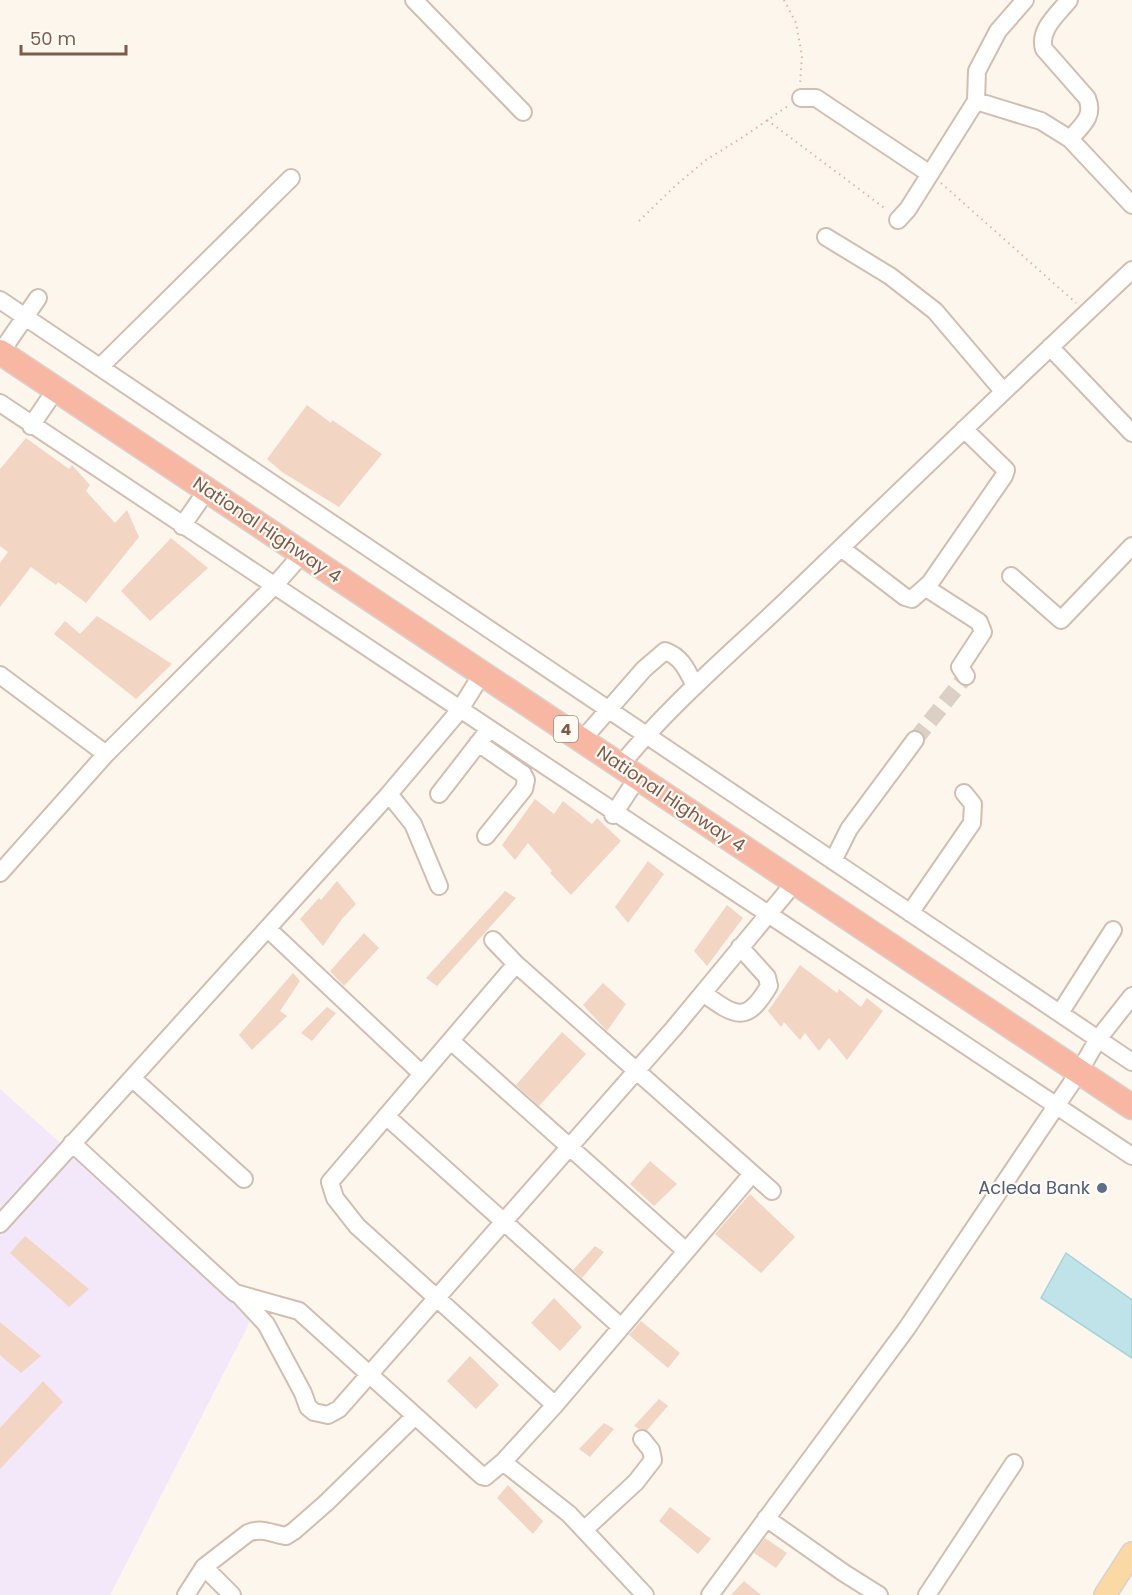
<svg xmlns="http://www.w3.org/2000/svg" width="1132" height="1595" viewBox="0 0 1132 1595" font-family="Poppins,sans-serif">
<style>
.education{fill:#f3e8fa}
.water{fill:#bfe3e8;stroke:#a5d3da;stroke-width:1.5}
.building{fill:#f3d5c3}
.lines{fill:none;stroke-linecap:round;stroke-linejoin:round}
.minor-tunnel{stroke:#dcd0c4;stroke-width:16;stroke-dasharray:16 8;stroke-linecap:butt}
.minor-casing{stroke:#d1beb0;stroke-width:20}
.major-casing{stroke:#dad1cd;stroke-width:24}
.highway-casing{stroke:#dad1cd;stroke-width:27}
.path{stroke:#d9b8a5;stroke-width:2;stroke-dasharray:1.5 4.5;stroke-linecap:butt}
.minor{stroke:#fff;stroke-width:16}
.major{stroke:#fbd9a5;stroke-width:21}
.highway{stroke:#f7b7a3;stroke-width:24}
.service-dot{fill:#5c6f8a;stroke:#fffaf3;stroke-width:2}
.labels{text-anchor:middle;stroke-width:4.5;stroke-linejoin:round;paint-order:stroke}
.shield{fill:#fffaf3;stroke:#a28b7f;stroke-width:1.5}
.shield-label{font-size:16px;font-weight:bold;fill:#7a5c4d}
.street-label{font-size:18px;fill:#7a5c4d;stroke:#fffaf3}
.service-label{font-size:18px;fill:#4e5e75;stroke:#fffaf3;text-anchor:end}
</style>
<rect width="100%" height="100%" fill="#fdf6ec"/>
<!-- education -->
<path class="education" d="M0,1089L253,1316L110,1595H0Z"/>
<!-- water -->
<path class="water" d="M1066,1253L1132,1300V1358L1041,1298Z"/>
<!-- building -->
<path class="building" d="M307,405L331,423L332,420L382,454L339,507L282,472L267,459Z
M26,438L69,469L72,465L90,485L86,491L115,523L127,510L139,537L86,603L58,582L56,585L31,567L0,607V563L8,552L0,546V469Z
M171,538L208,568L150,621L121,591Z
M97,616L172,664L136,699L54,634L65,621L80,634Z
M535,799L554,814L563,801L592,824L597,818L621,841L571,895L550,873L552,871L528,843L515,860L502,845Z
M648,861L664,874L628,923L615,907Z
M337,881L356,904L342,919L323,946L300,919L319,898L321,900Z
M505,891L516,898L437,986L426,978Z
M727,905L743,918L707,966L694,951Z
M364,933L379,948L344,986L330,971Z
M800,965L837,993L839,989L861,1007L867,998L883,1011L847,1060L829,1038L819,1051L805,1033L800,1040L784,1022L781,1027L768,1011Z
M293,973L300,981L280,1011L287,1016L252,1050L239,1035Z
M603,983L626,1004L607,1031L583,1005Z
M327,1007L336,1013L312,1041L301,1033Z
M562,1032L586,1054L539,1106L516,1085Z
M650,1161L677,1184L654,1206L630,1184Z
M750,1194L795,1237L761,1273L715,1234Z
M25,1236L89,1289L69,1307L10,1253Z
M595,1246L604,1252L582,1278L573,1270Z
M554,1298L582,1327L560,1351L531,1323Z
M641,1321L680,1353L668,1368L629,1335Z
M0,1322L41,1356L21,1373L0,1355Z
M470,1356L499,1385L476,1409L447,1381Z
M43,1381L63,1402L0,1469V1428Z
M659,1399L668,1406L647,1430L639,1429L634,1426Z
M604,1423L614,1429L590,1457L579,1449Z
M508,1485L543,1521L533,1534L497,1498Z
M670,1507L711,1539L698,1554L659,1521Z
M765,1538L787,1553L776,1568L754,1553Z
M744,1581L761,1595H731Z"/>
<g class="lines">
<!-- minor-tunnel -->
<path class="minor-tunnel" d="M915,740L966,676"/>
<defs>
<path id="minor" d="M414,0L523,112
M1025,0L998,31L977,71L976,101L1041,121L1070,139L1132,205
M1069,0C1058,14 1038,30 1044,49L1087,98C1095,117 1081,126 1070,139
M801,98H816L930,174
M898,220L908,209L976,101
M826,237L890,276L935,311L1003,391
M0,300L1132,1062
M1050,347L1132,433
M1,352L38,298
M100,367L291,178
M0,403L1132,1156
M31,426L56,389
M964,429L1006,470L1004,476L930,583L929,588L931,591L979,622L983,632L960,667L966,676
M182,526L207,490
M841,548L905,597L912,599L930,583
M1011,576L1061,620L1132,546
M0,675L106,754
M582,740L644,669L665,651C682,657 687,670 695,686
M478,743L523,774L526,780L524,789L486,836
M620,766C672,702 735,650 794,593C906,485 1018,377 1132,270
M389,794L413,824L439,886
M439,794L484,736
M613,815L638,777
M833,861L849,829L915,740
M0,873L106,754L275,585L302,554
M910,913L972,823L973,804L964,793
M268,929L422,1074
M493,940L516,964L772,1191
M516,964L330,1182L335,1198L357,1226L555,1405
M703,993C735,1016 746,1025 769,986L767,977L740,947
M1060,1013L1113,930
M451,1041L686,1251
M132,1078L244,1179
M386,1116L621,1327
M72,1143L235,1293L299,1311L482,1476L485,1477L503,1462L555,1405L752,1174
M0,1224L389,794L459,711L482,674
M239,1295L266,1324L303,1393L308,1407L314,1412L328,1415L339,1409L674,1028L795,882
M503,1462L569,1514L645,1595
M766,1518L844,1573L879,1595
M584,1530L636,1482L653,1460L651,1450L642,1439
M204,1567L232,1595
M186,1595L204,1567L248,1533C261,1527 273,1534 286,1536L294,1531L326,1503L415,1416
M710,1595L907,1328L1079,1072L1098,1039L1132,996
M927,1595L1014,1463"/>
<path id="major" d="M1105,1595L1132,1553"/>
<path id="highway" d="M0,352L1132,1107"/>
</defs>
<!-- minor casing -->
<use href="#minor" class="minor-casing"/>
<!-- major casing -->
<use href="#major" class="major-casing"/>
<!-- highway casing -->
<use href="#highway" class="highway-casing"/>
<!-- path -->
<path class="path" d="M784,0L796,23L802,56L800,83
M767,120L887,210
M941,183L1076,303
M639,221L675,186L706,160L743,137L788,106"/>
<!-- minor -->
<use href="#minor" class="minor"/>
<!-- major -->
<use href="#major" class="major"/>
<!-- highway -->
<use href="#highway" class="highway"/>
</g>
<!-- markers -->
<circle class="service-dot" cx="1102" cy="1188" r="6"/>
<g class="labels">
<!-- shield labels -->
<rect class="shield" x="554" y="716" width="24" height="26" rx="4.5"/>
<g class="shield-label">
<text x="566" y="735">4</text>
</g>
<!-- street labels -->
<g class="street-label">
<text transform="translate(267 530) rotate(34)" y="6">National Highway 4</text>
<text transform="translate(671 799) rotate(34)" y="6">National Highway 4</text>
</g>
<!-- service labels -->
<g class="service-label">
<text x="1090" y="1194">Acleda Bank</text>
</g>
</g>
<!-- scale -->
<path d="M21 45v9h105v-9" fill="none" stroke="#7a5c4d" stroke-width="3"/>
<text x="30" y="45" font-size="18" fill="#7a5c4d" stroke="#fffaf3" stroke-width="4.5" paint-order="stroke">50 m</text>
</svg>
